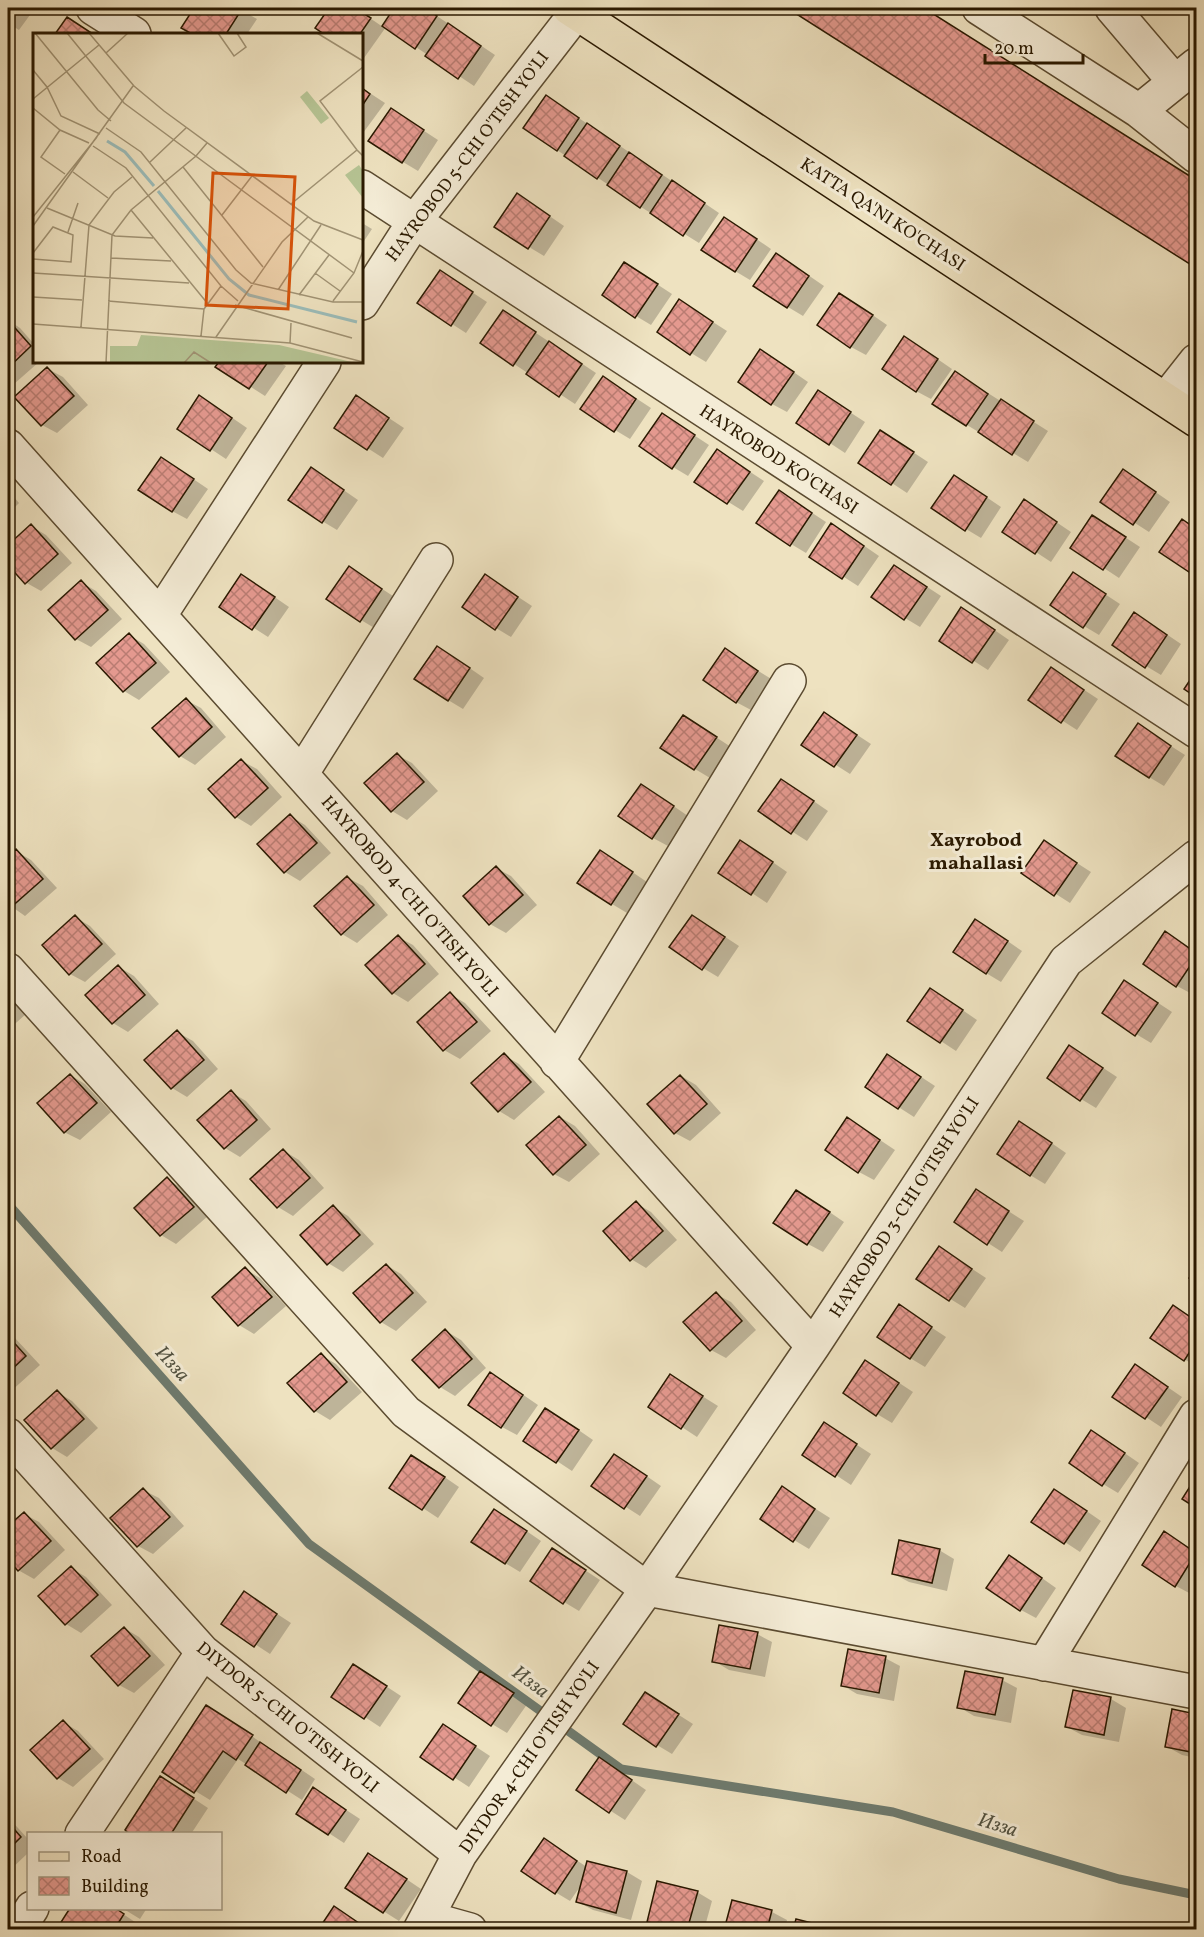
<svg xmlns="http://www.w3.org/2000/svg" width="1204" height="1937" viewBox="0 0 1204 1937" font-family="Vollkorn,serif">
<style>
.shadow{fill:#0003}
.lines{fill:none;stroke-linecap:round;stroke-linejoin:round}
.stream{stroke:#6e7b6f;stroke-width:9}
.building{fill:url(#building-cross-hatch);stroke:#2a1900;stroke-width:1.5}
.minor-casing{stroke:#5b4b30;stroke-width:36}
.major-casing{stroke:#2a1900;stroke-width:36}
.minor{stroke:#f4ecd6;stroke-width:33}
.major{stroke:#eee2c0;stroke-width:33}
.labels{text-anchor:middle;stroke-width:6;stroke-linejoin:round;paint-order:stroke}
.street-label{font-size:18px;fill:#2a1900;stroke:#f4ecd6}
.neighbourhood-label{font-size:20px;font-weight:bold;fill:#2a1900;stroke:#f4ecd6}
.water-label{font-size:20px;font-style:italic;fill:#525241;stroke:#f4ecd6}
.inset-river{fill:none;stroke:#9bbcb9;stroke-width:3}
.inset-road{fill:none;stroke:#a09273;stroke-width:1.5}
.view{fill:#d5530b;fill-opacity:0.15;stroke:#d5530b;stroke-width:3}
.inset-edge{fill:none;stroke:#2a1900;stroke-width:3}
</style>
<defs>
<pattern id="building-cross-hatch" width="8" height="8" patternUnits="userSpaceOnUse" patternTransform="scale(1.5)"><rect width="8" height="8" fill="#e4998f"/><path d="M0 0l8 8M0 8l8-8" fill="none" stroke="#b97c72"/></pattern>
</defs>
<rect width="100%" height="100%" fill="#eee2c0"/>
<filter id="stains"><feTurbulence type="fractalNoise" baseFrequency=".00333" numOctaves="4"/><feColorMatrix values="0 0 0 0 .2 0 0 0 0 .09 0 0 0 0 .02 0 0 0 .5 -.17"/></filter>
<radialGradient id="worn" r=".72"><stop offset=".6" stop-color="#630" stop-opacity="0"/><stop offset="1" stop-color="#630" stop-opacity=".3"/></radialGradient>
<!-- shadow -->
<path class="shadow" d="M8,8H35L19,30L8,23Z
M161,8H177L173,14Z
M196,8H238L257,19L247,34H194L183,27Z
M331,8H355L383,27L396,8H425L495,55L474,86L386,27L364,58L362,57V34H327L317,28Z
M789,8H924L1196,181V266Z
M362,88L385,103L363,133L362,132Z
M561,106L719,213L699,243L641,207L557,150Z
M392,110L438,140L418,171L403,162Z
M532,204L564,226L544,256L529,247Z
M362,223L372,229L362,244Z
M739,227L771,249L750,280L735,271Z
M792,264L824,286L803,316L788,307Z
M640,273L672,294L651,325L636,316Z
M455,281L487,302L466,333L452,324Z
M680,301L727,331L706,362L691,353Z
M855,303L887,325L866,355L851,347Z
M8,320L20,328L34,344V362H39L14,384L8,380Z
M518,321L596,373L575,404L514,364Z
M920,347L952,369L931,399L916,391Z
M776,360L808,382L787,412L772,404Z
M221,362H279L286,366L265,396L218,366Z
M48,369L63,377L88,405L57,433L42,425Z
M956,373L1048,431L1028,462L967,425Z
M619,387L651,408L630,439L615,430Z
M819,392L865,422L845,453L798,422Z
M357,397L404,428L383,458L336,428Z
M215,406L247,428L226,459L179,428Z
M677,424L709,445L688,476L673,467Z
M896,441L928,462L907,493L860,462Z
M732,460L764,481L743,511L696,482Z
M177,468L208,489L187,519L172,511Z
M326,478L358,500L337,530L322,521Z
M1138,480L1170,502L1149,532L1102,502Z
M970,486L1001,507L981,538L966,529Z
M8,490L19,503L8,514Z
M794,501L826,522L806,553L791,544Z
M1025,501L1071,532L1051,562L1004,531Z
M1182,521L1196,529V575L1161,551Z
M31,526L46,535L72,563L41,591L25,582L8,563V547Z
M1108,526L1140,547L1119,578L1072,547Z
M847,534L879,556L858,586L811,556Z
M909,575L941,596L920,627L905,618Z
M364,577L396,598L376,629L361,620Z
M81,582L96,591L122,619L91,647L76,639Z
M1088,583L1120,604L1099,635L1084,626Z
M257,585L289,607L268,637L221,607Z
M500,585L532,606L511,637L496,628Z
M977,618L1009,640L988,670L941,640Z
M1150,623L1181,644L1161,675L1146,666Z
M129,635L144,644L170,672L139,700L124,691Z
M725,650L773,680L751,710L736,702Z
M452,656L484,678L463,709L448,700Z
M1066,678L1098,699L1077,730L1030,700Z
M186,700L201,708L226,737L195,765L180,756L155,728Z
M839,723L871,744L850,774L803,744Z
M1138,725L1185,755L1164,786L1149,777Z
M699,726L731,747L710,778L695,769Z
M397,755L412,763L438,791L407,820L392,811Z
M242,761L257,769L282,797L251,826L236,817Z
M796,789L828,811L807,841L760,811Z
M656,794L688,816L668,846L653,838Z
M290,816L305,825L331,853L300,881L285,872Z
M1044,842L1091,872L1070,903L1023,873Z
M755,850L787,872L767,903L720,872Z
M16,851L31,860L57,888L25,916L8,904V859Z
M616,861L647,882L627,913L612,904Z
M496,868L511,876L537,905L506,933L490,924L465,896Z
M348,878L363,886L388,915L357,943L342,934Z
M75,917L90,926L116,954L85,982L70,974Z
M707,925L739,946L718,977L703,968Z
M990,929L1022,951L1001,982L986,973Z
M398,937L413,945L439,974L408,1002L393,993Z
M1180,942L1196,953V987L1192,994L1177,986Z
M119,967L134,976L159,1004L128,1032L113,1023L87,995Z
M1140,991L1172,1012L1151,1043L1136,1034Z
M8,993L26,1014L8,1030Z
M450,994L465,1003L491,1031L460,1059L444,1050L419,1022Z
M945,998L977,1020L956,1051L909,1020Z
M177,1032L193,1041L218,1069L187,1097L172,1088L146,1060Z
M504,1055L519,1064L545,1092L514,1120L499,1111Z
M1085,1056L1117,1077L1096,1108L1081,1099Z
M903,1065L935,1086L914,1117L867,1087Z
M70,1075L85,1084L111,1112L80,1140L64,1132Z
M681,1076L696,1085L721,1113L690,1141L675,1133Z
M231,1092L246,1101L271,1129L240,1157L225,1148L200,1120Z
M560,1117L575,1126L600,1154L569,1182L554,1174Z
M862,1128L895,1150L874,1180L859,1172Z
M1034,1131L1066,1153L1045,1184L1030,1175Z
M284,1151L299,1160L324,1188L293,1216L278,1207Z
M167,1179L182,1188L208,1216L176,1244L161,1235L136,1208Z
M812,1200L844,1222L823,1252L808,1244Z
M991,1200L1024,1221L1002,1252L988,1243Z
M636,1203L651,1212L677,1240L646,1268L631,1259Z
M333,1207L348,1216L374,1244L343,1272L328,1263Z
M954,1257L986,1278L965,1308L918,1279Z
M386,1265L401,1274L427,1302L396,1331L381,1322Z
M245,1269L260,1278L286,1306L254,1334L239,1325L214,1297Z
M716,1294L731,1302L756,1330L726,1358L711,1350Z
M899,1306L946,1337L925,1367L910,1358Z
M1173,1307L1196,1321V1366L1184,1359Z
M446,1331L461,1340L486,1368L455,1396L440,1387L414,1360Z
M8,1333L14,1337L40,1365L9,1393Z
M321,1355L336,1364L362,1392L330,1420L315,1411Z
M881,1371L913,1392L892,1423L877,1414Z
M1150,1375L1182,1397L1161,1427L1114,1396Z
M670,1376L718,1406L697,1437L650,1406Z
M506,1383L538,1405L517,1435L502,1427Z
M57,1392L72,1401L98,1428L67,1457L52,1448Z
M561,1418L593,1440L572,1471L525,1440Z
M825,1424L871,1454L851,1485L804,1454Z
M1107,1441L1139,1463L1118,1493L1103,1484Z
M629,1464L661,1486L640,1516L593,1486Z
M427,1465L459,1487L438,1518L391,1487Z
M143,1490L159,1498L184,1526L153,1554L138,1546Z
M797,1497L830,1518L809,1549L794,1540Z
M1069,1499L1101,1521L1080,1552L1033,1521Z
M24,1514L39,1522L65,1550L34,1579L18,1570L8,1558V1529Z
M509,1519L541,1541L520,1572L505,1563Z
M1180,1542L1196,1554V1586L1191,1594L1176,1586Z
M939,1550L954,1559L947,1591L909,1582L894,1574Z
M568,1559L600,1580L579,1611L564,1602Z
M1025,1566L1056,1588L1036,1618L1021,1610Z
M71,1568L86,1577L112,1605L81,1633L66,1624Z
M259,1602L291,1623L270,1654L224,1624Z
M124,1628L139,1637L165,1665L134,1693L119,1685Z
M757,1634L772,1642L765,1677L729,1670L714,1661Z
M885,1658L900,1666L894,1701L857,1694L842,1685Z
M481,1673L528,1703L507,1733L492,1724Z
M369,1675L401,1696L380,1727L333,1696Z
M1002,1680L1017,1688L1011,1723L974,1716L959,1707Z
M1074,1692L1111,1699L1126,1708L1119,1742L1082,1735L1067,1727Z
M646,1694L693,1724L672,1754L657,1745Z
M1173,1711L1196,1716V1758L1182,1755L1166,1746Z
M222,1716L315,1779L302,1800L238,1759L210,1800L164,1772Z
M63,1722L78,1731L104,1759L73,1787L58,1778Z
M458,1735L490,1756L469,1787L423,1757Z
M614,1768L646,1790L625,1820L578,1790Z
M176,1787L208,1808L191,1834H132Z
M328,1798L360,1819L344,1843L298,1813Z
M8,1817L28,1839V1853L8,1872Z
M559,1849L587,1867L627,1872L642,1881L631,1920L593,1910L578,1902L582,1884L570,1901L555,1892Z
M384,1864L421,1889L399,1921L347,1888Z
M697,1892L712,1901L704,1930H662L648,1922Z
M733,1902L772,1912L787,1920L785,1930H726Z
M114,1908L138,1924L134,1930H58Z
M122,1908H147L140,1919Z"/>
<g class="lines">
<!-- stream -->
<path class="stream" d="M8,1204L309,1544L621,1769L893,1812L1119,1879L1196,1895"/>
</g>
<!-- building -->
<path class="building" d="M194,8H239L242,9L226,34H192L181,28Z
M329,8H355L371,18L360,34H324L315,28Z
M394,8H425L437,16L415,49L382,26Z
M787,8H924L1196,180V268Z
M67,17L93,34H55Z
M448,23L481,46L458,79L425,56Z
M362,88L370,94L362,106Z
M546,95L579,118L557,151L523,128Z
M391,108L424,130L402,163L368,141Z
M587,123L620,146L597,179L564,156Z
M629,152L662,175L640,208L607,185Z
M672,180L705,203L683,236L650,213Z
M517,193L550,216L528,249L494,227Z
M724,217L757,239L735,272L701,250Z
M776,253L809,276L787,308L753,286Z
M624,262L658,284L635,318L602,295Z
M440,270L473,292L451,326L417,303Z
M839,293L873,315L850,348L817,325Z
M679,299L713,322L690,355L657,332Z
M503,310L536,332L513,366L480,343Z
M8,320L31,346L8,368Z
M904,336L938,359L916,392L882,369Z
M549,341L582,364L559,397L526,374Z
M760,349L794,372L771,405L738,382Z
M219,362H268L249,389L215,367Z
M47,367L74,396L41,426L14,397Z
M955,371L988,394L966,426L932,404Z
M603,376L636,399L614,432L580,409Z
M818,390L851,412L829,445L796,423Z
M199,395L232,418L210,451L177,429Z
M356,395L389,418L367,450L334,428Z
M1001,399L1034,421L1012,455L978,432Z
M662,413L695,435L672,469L639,446Z
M880,430L914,452L891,485L858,463Z
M717,449L750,472L727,504L694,482Z
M161,457L194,479L172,512L138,490Z
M311,467L344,490L322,523L288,500Z
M1123,469L1156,492L1133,525L1100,502Z
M954,475L987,497L965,531L931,508Z
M779,490L812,513L790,546L756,523Z
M1024,499L1057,522L1035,554L1002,532Z
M1092,515L1126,537L1103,570L1070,548Z
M1182,519L1196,529V568L1192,574L1159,552Z
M831,523L864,546L842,579L809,557Z
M31,524L58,554L25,584L8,565V545Z
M894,565L927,587L904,620L871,597Z
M349,566L382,589L360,622L326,599Z
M1073,572L1106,594L1083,628L1050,605Z
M241,574L275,597L252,630L219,607Z
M485,574L518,597L495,630L462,607Z
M81,580L108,610L75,640L48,610Z
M961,607L995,630L972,663L939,641Z
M1134,612L1167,635L1145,668L1112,645Z
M1196,620V632L1191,628Z
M129,633L156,663L123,692L96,663Z
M437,646L470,668L448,701L414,679Z
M725,648L758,671L736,703L703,680Z
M1051,667L1084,690L1061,723L1028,700Z
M1196,671V697L1184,689Z
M186,698L212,727L179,757L152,728Z
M824,712L857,735L834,767L801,745Z
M683,715L717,737L694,770L660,748Z
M1138,723L1171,746L1149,778L1115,756Z
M397,753L424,782L391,812L364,783Z
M241,759L268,788L235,818L208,789Z
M781,779L814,801L791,834L758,811Z
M641,784L674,806L652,839L618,816Z
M290,814L317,843L284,873L257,844Z
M740,840L773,862L751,895L718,873Z
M1044,840L1077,863L1054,896L1021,873Z
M16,849L43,879L9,909L8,907V857Z
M600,850L633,872L611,905L577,883Z
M496,866L523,895L489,925L463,896Z
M347,876L374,905L341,935L314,906Z
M75,915L102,944L69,975L42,945Z
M692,915L725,937L702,970L669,947Z
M975,919L1008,941L986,974L953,952Z
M1165,931L1196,953V957L1176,987L1143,964Z
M398,935L425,964L392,994L365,965Z
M118,965L145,995L112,1024L85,995Z
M1124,980L1158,1003L1135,1036L1102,1013Z
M930,988L963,1010L940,1043L907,1021Z
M450,992L477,1022L443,1051L417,1022Z
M177,1030L204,1060L171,1089L144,1060Z
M1069,1045L1103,1068L1080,1101L1047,1078Z
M504,1053L531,1082L498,1112L471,1083Z
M887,1054L921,1077L898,1109L865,1087Z
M70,1074L97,1103L64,1133L37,1103Z
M680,1075L707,1104L674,1134L647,1104Z
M231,1090L257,1120L224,1149L197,1120Z
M559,1116L586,1145L553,1175L526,1145Z
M847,1117L880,1140L858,1173L825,1150Z
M1019,1121L1052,1143L1030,1176L997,1154Z
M283,1149L310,1178L277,1208L250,1179Z
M167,1177L194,1207L160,1236L134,1208Z
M976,1189L1009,1211L987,1245L954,1222Z
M796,1190L830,1212L807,1245L773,1223Z
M636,1201L663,1231L630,1261L603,1231Z
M333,1205L360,1235L327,1265L300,1235Z
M939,1246L972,1269L949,1301L916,1279Z
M386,1264L413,1293L380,1323L353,1293Z
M245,1267L272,1297L238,1326L212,1297Z
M1196,1268V1283L1189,1278Z
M716,1292L742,1321L710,1351L683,1322Z
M899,1304L932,1327L910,1359L877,1337Z
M1173,1305L1196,1321V1342L1184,1361L1150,1338Z
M445,1329L472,1359L439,1388L412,1360Z
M8,1336L26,1356L8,1373Z
M321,1353L347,1382L314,1412L287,1383Z
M865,1360L899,1383L876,1416L843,1393Z
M1135,1364L1168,1387L1145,1419L1112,1397Z
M490,1372L523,1395L501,1428L468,1405Z
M670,1374L703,1396L681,1429L648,1407Z
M57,1390L84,1419L51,1449L24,1420Z
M545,1408L579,1430L556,1463L523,1441Z
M824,1422L857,1444L835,1477L802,1455Z
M1091,1430L1125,1453L1102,1486L1069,1463Z
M614,1454L647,1476L624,1509L591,1486Z
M411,1455L445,1477L422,1510L389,1488Z
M1196,1477V1508L1182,1499Z
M782,1486L815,1509L793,1542L760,1519Z
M143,1488L170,1517L137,1547L110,1518Z
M1054,1489L1087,1511L1064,1544L1031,1522Z
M494,1509L527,1531L505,1564L471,1542Z
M24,1512L51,1541L18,1571L8,1560V1526Z
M1164,1531L1196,1553L1175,1587L1142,1565Z
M899,1540L940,1549L932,1583L892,1574Z
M552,1548L586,1570L563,1604L530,1581Z
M1009,1555L1042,1578L1020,1611L986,1588Z
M71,1566L98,1595L65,1625L38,1596Z
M244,1591L277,1614L254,1647L221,1624Z
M719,1625L758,1632L750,1669L712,1662Z
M124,1627L150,1656L118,1686L91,1656Z
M848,1649L886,1656L879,1693L841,1686Z
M353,1664L387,1686L364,1719L331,1697Z
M480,1671L514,1693L491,1726L458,1703Z
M965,1671L1003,1678L995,1715L957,1708Z
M1073,1690L1111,1697L1104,1735L1065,1727Z
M645,1692L679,1714L656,1747L623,1724Z
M206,1705L253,1735L236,1760L223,1751L194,1793L162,1772Z
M1172,1709L1196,1714V1753L1165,1747Z
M63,1720L90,1749L57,1779L30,1750Z
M443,1724L476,1746L453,1780L420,1757Z
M260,1742L301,1770L286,1793L245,1765Z
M599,1757L632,1780L609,1813L576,1790Z
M160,1776L194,1798L171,1834H129L125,1830Z
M313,1787L346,1810L328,1835L296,1814Z
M8,1822L21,1837L8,1850Z
M544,1838L577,1861L555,1894L521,1871Z
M368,1853L407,1879L383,1913L345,1888Z
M587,1861L627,1871L616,1913L576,1902Z
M657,1881L698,1891L687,1930H674L647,1922Z
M732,1900L772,1910L767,1930H724Z
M334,1906L369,1930H318Z
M70,1908H115L124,1914L114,1930H56Z
M796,1919L836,1929V1930H793Z"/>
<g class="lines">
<defs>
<path id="minor" d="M93,8L134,34
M979,8L1139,111L1196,156
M1112,8L1175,82
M1139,111L1196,65
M362,187L1196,731
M362,303L414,222L580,8
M1166,399L1196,361
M8,446C276,745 543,1047 813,1346
M160,615L324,362
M302,773L436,560
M8,970L406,1412L647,1589L1196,1692
M557,1062L789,681
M8,1435L203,1652L460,1854
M1044,1664L1196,1416
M82,1834L203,1652
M427,1918L470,1930
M18,1930L32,1908
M420,1930L460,1854L647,1589L813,1346L1066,961L1196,857"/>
<path id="major" d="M569,8L1196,420"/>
</defs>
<!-- minor casing -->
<use href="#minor" class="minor-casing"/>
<!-- major casing -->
<use href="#major" class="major-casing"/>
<!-- minor -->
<use href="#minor" class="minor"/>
<!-- major -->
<use href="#major" class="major"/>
</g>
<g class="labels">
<!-- street labels -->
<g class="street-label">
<text transform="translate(467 156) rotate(-53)" y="6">HAYROBOD 5-CHI O'TISH YO'LI</text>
<text transform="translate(883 214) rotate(33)" y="6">KATTA QA'NI KO'CHASI</text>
<text transform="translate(779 459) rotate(33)" y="6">HAYROBOD KO'CHASI</text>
<text transform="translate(410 896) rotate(49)" y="6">HAYROBOD 4-CHI O'TISH YO'LI</text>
<text transform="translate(904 1207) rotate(-57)" y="6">HAYROBOD 3-CHI O'TISH YO'LI</text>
<text transform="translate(288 1717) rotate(39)" y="6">DIYDOR 5-CHI O'TISH YO'LI</text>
<text transform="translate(529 1757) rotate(-55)" y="6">DIYDOR 4-CHI O'TISH YO'LI</text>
</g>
<!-- neighbourhood labels -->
<g class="neighbourhood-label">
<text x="976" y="846">Xayrobod<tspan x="976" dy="23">mahallasi</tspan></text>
</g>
<!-- water labels -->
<g class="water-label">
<text transform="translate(173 1363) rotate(48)" y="7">Изза</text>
<text transform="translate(531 1681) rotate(36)" y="7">Изза</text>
<text transform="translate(998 1824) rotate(17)" y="7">Изза</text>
</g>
</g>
<!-- overview -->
<g transform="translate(33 33)">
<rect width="330" height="330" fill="#eee2c0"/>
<path d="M326,132L330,138V165L312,142Z" fill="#b6c494"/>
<path d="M274,58L296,85L288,91L267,64Z" fill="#b6c494"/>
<path d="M108,302L246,312L323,330H77V313H104Z" fill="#b6c494"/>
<path class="inset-river" d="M74,108L92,119L121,153M125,158L196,246L216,262L324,289"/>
<path class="inset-road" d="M2,0L65,77L78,88M34,0L91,70L321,240M56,0L101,53L131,78L281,188L330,207M185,0L201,23L213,14L204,0M284,0L330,28M73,20L95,0M0,37L14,54L28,83L67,101M0,66L66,12M0,75L27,97L56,110M73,95L108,119L203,237L218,250L300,269H330M27,97L8,124L32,141M60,113L93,135L188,253L205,268M324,117L287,68L330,34M117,129L153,95M150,134L230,234M40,139L75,165M258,171L324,117L330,123M14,175L82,203L120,205M98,177L175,271M189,182L219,143M0,184L64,104M0,193L100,53M35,199L45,170M0,220L20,194L40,202L38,229L0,226M78,225L138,228M0,240L156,250M282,240L307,258M245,257L288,192M266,262L296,222M0,264L49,267M75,268L171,276M300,268L321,240L330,218M202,272L319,305M0,291L257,310L330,329M48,294L56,192L81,159L99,144M168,303L171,276L188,253M183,304L249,209L275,184M257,310L258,290M73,330L79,202L98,177L163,123L174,110M151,330L161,319L178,330"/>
<path class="view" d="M180,140L262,144L255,276L173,272Z"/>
<rect width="330" height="330" class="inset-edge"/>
</g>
<!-- margin -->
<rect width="1204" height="1937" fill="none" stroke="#eee2c0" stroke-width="30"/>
<rect x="9" y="9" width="1186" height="1919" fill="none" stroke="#2a1900" stroke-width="3"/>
<rect x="15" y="15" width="1174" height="1907" fill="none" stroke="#2a1900" stroke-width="1.5"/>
<!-- legend -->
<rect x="27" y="1832" width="195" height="78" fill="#f4ecd6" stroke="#a39880" stroke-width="1.5"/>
<rect x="39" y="1852" width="30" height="9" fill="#eee2c0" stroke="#a39880" stroke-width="1.5"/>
<text x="81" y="1862" font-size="18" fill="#2a1900">Road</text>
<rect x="39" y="1877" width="30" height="18" fill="url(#building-cross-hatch)" stroke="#a39880" stroke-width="1.5"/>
<text x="81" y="1892" font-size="18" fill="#2a1900">Building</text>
<!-- scale -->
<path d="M985 54v9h98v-9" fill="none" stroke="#2a1900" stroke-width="3"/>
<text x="994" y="54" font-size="18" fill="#2a1900" stroke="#f4ecd6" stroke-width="4.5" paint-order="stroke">20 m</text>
<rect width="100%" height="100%" filter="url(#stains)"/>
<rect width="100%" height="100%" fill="url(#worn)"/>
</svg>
